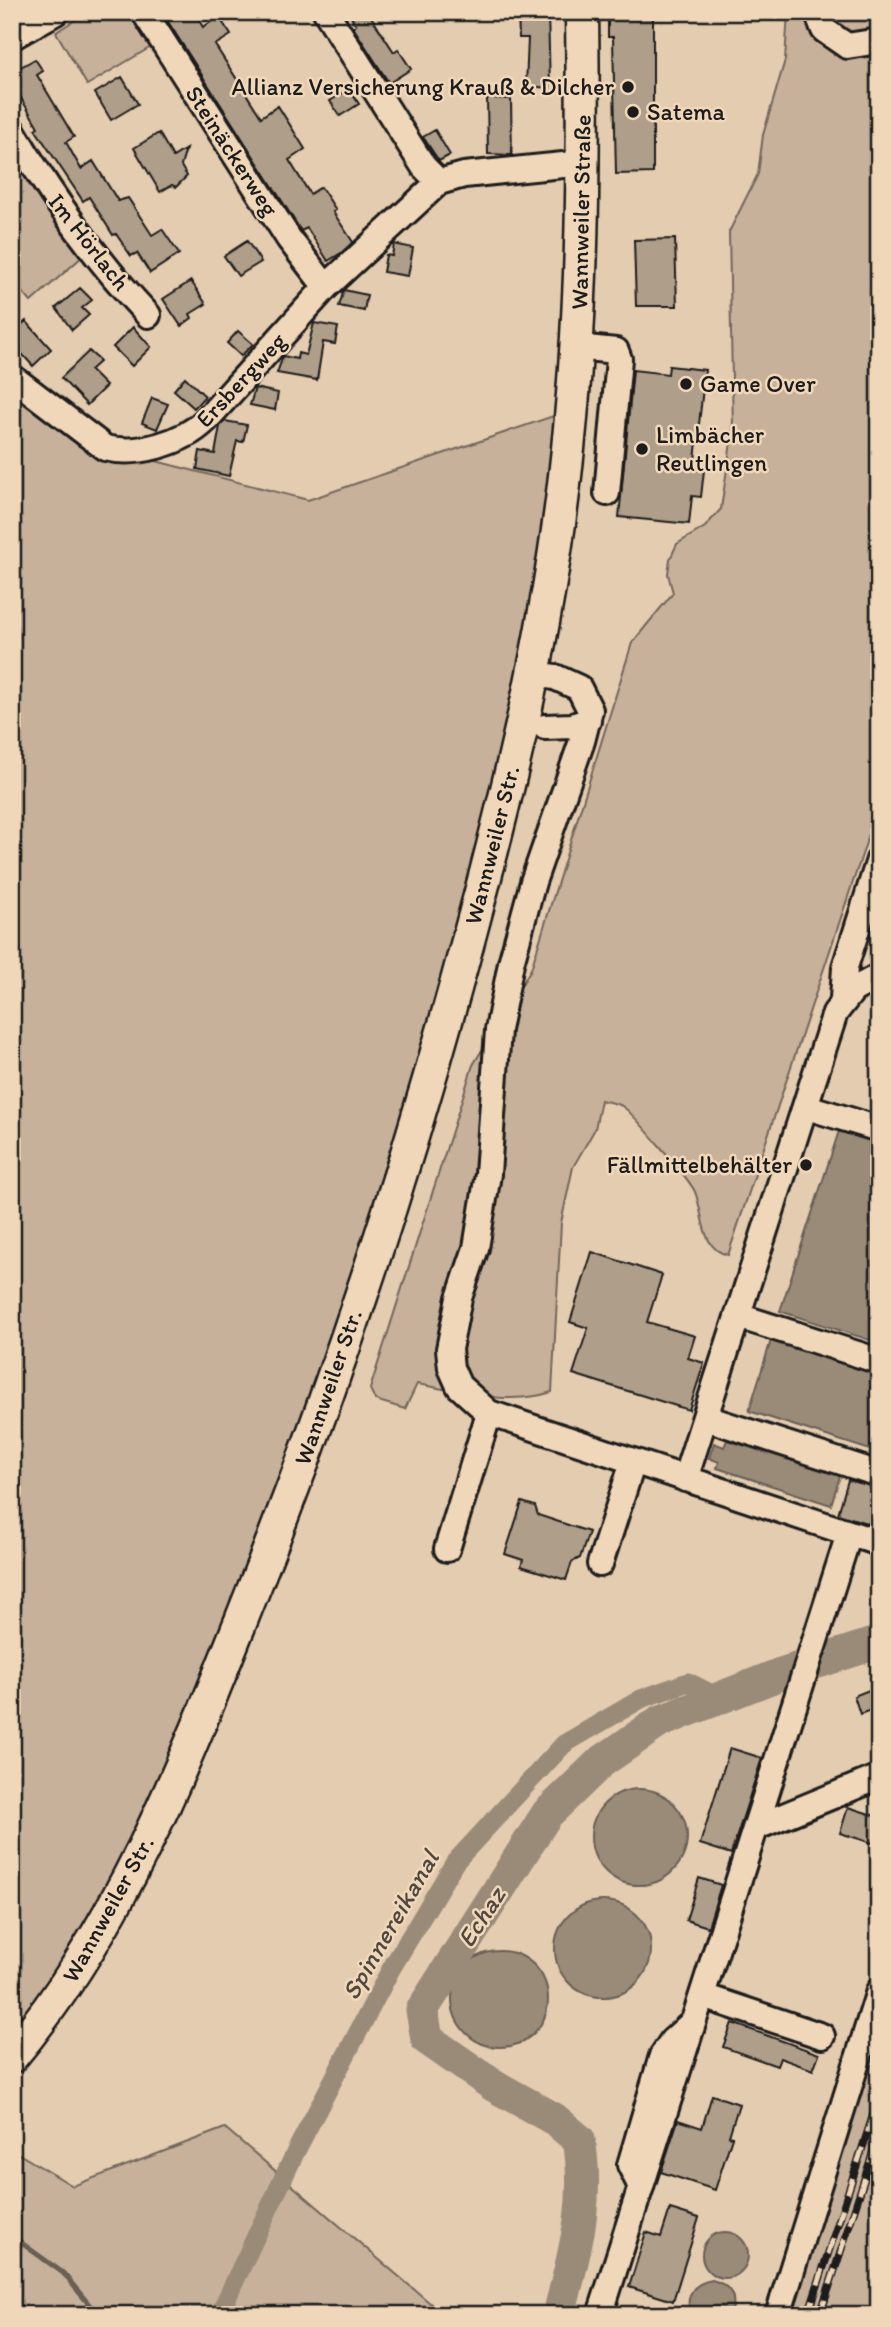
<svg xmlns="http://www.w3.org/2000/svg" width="891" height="2327" viewBox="0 0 891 2327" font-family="Itim,sans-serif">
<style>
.green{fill:#c7b19a;stroke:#72665b;stroke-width:2}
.water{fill:#9a8b79;stroke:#685f54;stroke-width:2}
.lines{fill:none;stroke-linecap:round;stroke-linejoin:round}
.stream{stroke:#685f54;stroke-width:5}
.canal{stroke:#9a8b79;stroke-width:19}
.river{stroke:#9a8b79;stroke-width:33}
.building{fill:#af9e89;stroke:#1c1c1c;stroke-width:2}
.minor-casing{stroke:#1c1c1c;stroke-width:30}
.major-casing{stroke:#1c1c1c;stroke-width:37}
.minor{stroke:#f1d7b9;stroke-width:24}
.major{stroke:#f1d7b9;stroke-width:32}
.rail-casing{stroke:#1c1c1c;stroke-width:8}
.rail{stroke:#f1d7b9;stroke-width:5;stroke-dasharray:16;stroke-linecap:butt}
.poi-dot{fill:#1c1c1c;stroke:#f1d7b9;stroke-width:2.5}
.labels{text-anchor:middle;stroke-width:5;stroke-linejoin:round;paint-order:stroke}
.poi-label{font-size:24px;fill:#1c1c1c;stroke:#f1d7b9;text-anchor:start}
.street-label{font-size:24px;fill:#1c1c1c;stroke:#f1d7b9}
.water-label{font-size:26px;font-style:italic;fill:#4e4841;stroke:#f1d7b9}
</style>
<rect width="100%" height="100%" fill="#e4ccb0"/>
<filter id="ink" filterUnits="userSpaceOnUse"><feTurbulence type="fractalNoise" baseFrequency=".0143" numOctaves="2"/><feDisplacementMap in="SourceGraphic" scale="14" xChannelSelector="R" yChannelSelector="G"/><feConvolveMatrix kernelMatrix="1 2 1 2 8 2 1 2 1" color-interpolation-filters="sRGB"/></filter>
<g filter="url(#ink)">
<!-- green -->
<path class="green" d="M88,12H134L156,44L87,85L56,32Z
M788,12H879V804L728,1255C700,1249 704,1213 695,1192C691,1181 631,1111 622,1106C616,1103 607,1102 601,1100L595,1129L573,1167L561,1223L552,1392C508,1406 462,1392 417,1384L405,1409L375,1400L370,1389L473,1065L531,969L632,643L673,593L668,574L670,559L677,544L705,527L721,509L733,429L729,232L758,174L763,135L785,60Z
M25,173L84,255L31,302L12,280V182Z
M12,377L105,448L308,500L574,409L559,542L399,1171L160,1795L31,2011L12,2036Z
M879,1991V2315H778Z
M225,2128L444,2315H23L12,2303V2150L73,2186Z"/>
<!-- water -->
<path class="water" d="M839,1131L879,1144V1343L780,1311Z
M772,1337L879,1371V1453L749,1411Z
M727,1440L840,1476L831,1505L717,1468L719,1462L709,1458L714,1443L724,1447Z
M591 1837a48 48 0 1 1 96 0a48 48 0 1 1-96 0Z
M555 1949a48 48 0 1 1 96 0a48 48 0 1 1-96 0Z
M452 1999a48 48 0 1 1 96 0a48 48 0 1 1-96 0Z
M702 2255a23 23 0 1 1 46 0a23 23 0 1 1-46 0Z
M712,2280C729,2284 739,2297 730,2315H691C684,2296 693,2283 712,2280Z"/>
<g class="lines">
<!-- stream -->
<path class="stream" d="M12,2236L63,2273L98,2315"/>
<!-- canal -->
<path class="canal" d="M219,2315L296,2151L391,1969L455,1862L564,1744L641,1699L688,1682L720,1698"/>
<!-- river -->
<path class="river" d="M559,2315C574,2254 590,2203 579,2140L554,2119L493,2085L427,2039L422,2010L547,1814L601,1762L659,1722L778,1675L879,1642"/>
</g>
<!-- building -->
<path class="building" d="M173,12H194L203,27L219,17L231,35L215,45L261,117L278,106L305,149L289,160L310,194L321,187L336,210L333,212L353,242L341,253L328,261L307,228L301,231L165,17Z
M348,12H368L394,52L398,49L411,69L389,83L353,27L356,25Z
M518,12H548L550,88L526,86L528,38H519Z
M653,12V173L616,174L613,37H608V13Z
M35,59L43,71L37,75L74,137L66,142L81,169L93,161L118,201L128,198L152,235L162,229L179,254L150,273L137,253L131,256L116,234L113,235L89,197L83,201L35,129L38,127L12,83V72Z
M122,77L138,104L111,120L95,93Z
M349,89L359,104L340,116L330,101Z
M487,98L511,99L512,155L488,154Z
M435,130L450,155L439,161L423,137Z
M159,133L173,157L186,149L181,166L187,176L176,187L172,185L160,192L134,148Z
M675,239L677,306H636L634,240Z
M247,241L261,262L238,276L224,256Z
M394,244L413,248L408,276L383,272L386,255L392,256Z
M191,281L206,304L190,314L192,318L181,326L163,299Z
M80,288L92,300L82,308L89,315L72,330L56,308Z
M344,290L367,295L364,311L339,306Z
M26,321L51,349L33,366L12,343V333Z
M314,323L338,327L335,344L323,342L317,380L277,373L283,356L297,359L298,353L306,355Z
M133,327L151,347L132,366L113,347Z
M238,331L253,344L241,356L227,343Z
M89,351L100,361L90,370L106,386L87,405L61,378Z
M669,366L705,370L694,469L704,470L701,497L692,496L689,524L619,517L633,370L668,374Z
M185,377L205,396L194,408L174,390Z
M255,388L278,393L275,410L250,405Z
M152,398L168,404L157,429L142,423Z
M225,421L247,425L243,442L237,441L229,476L197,469L200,451L215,454L220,426Z
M592,1252L662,1275L647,1322L695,1336L688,1358L704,1363L689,1410L573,1374L588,1328L570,1322Z
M848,1480L879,1488V1527L838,1514Z
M522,1502L535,1506L538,1515L589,1532L580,1558L572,1562L566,1580L521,1566L523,1560L505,1554Z
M879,1686V1707L860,1714L854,1696Z
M730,1748L762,1758L731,1854L700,1844Z
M848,1807L879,1817V1845L840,1833Z
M699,1878L721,1885L708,1927L686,1920Z
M732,2023L819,2054L813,2070L780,2058L777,2066L723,2047Z
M712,2095L739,2104L729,2136L732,2137L715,2190L661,2172L678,2120L702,2128Z
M670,2209L699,2218L673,2301L629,2287L646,2232L661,2237Z"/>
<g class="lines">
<defs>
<path id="minor" d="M144,12L289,239L326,287
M326,12L424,167L439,182
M817,12L824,30L847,46L879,41
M12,37L56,12
M12,130C51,196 95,259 148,315
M577,347L616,351L619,359L607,493
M12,377L105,448C137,456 183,443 206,420L326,287L439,182L464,175L583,163
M532,674L555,677L579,688L590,710L582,741L533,882L511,963L498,1030L488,1174L476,1248L459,1298L449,1349L451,1368L459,1386L489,1413L879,1543
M545,727L572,726L588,721
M843,999L845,967L879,860
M807,1107L879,1129
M738,1316L879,1361
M706,1418L879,1474
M685,1479L835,1013L853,990L879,976
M447,1549L489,1413
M600,1564L633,1462
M757,1827L879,1777
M703,1996L822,2036
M641,2187L630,2165L662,2056L672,2041L693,2022
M600,2315L849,1534
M778,2315L879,1991"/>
<path id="major" d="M12,2056C128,1918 192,1743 258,1578C341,1370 410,1157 468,941C509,789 547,634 565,476C583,322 584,167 582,12"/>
</defs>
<!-- minor casing -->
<use href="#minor" class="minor-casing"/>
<!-- major casing -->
<use href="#major" class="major-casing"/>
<!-- minor -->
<use href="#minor" class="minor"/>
<!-- major -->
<use href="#major" class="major"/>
<defs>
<path id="rail" d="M808,2315L879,2097
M820,2315L879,2134"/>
</defs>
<!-- rail casing -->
<use href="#rail" class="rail-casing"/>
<!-- rail -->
<use href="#rail" class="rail"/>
</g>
</g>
<!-- markers -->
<g class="poi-dot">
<circle cx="628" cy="87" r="7"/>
<circle cx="633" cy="112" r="7"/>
<circle cx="686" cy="384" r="7"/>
<circle cx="642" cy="449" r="7"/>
<circle cx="806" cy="1165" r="7"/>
</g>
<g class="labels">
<!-- poi labels -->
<g class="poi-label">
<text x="614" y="95" text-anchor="end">Allianz Versicherung Krauß &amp; Dilcher</text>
<text x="647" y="120">Satema</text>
<text x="700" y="392">Game Over</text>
<text x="656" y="443">Limbächer<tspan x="656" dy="28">Reutlingen</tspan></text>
<text x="792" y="1173" text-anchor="end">Fällmittelbehälter</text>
</g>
<!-- street labels -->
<g class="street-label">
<text transform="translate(232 151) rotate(57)" y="8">Steinäckerweg</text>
<text transform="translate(581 212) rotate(-89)" y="8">Wannweiler Straße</text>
<text transform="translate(89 242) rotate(52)" y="8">Im Hörlach</text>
<text transform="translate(241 380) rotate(-47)" y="8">Ersbergweg</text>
<text transform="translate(492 845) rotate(-76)" y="8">Wannweiler Str.</text>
<text transform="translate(328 1387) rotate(-71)" y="8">Wannweiler Str.</text>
<text transform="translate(108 1909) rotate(-61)" y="8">Wannweiler Str.</text>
</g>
<!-- water labels -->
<g class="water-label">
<text transform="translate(481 1917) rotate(-57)" y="9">Echaz</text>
<text transform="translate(390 1925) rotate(-60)" y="9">Spinnereikanal</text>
</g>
</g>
<!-- margin -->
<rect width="891" height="2327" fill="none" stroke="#f1d7b9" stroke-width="42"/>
<rect x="21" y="21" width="849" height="2285" fill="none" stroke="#1c1c1c" stroke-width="2.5" filter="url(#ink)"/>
</svg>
